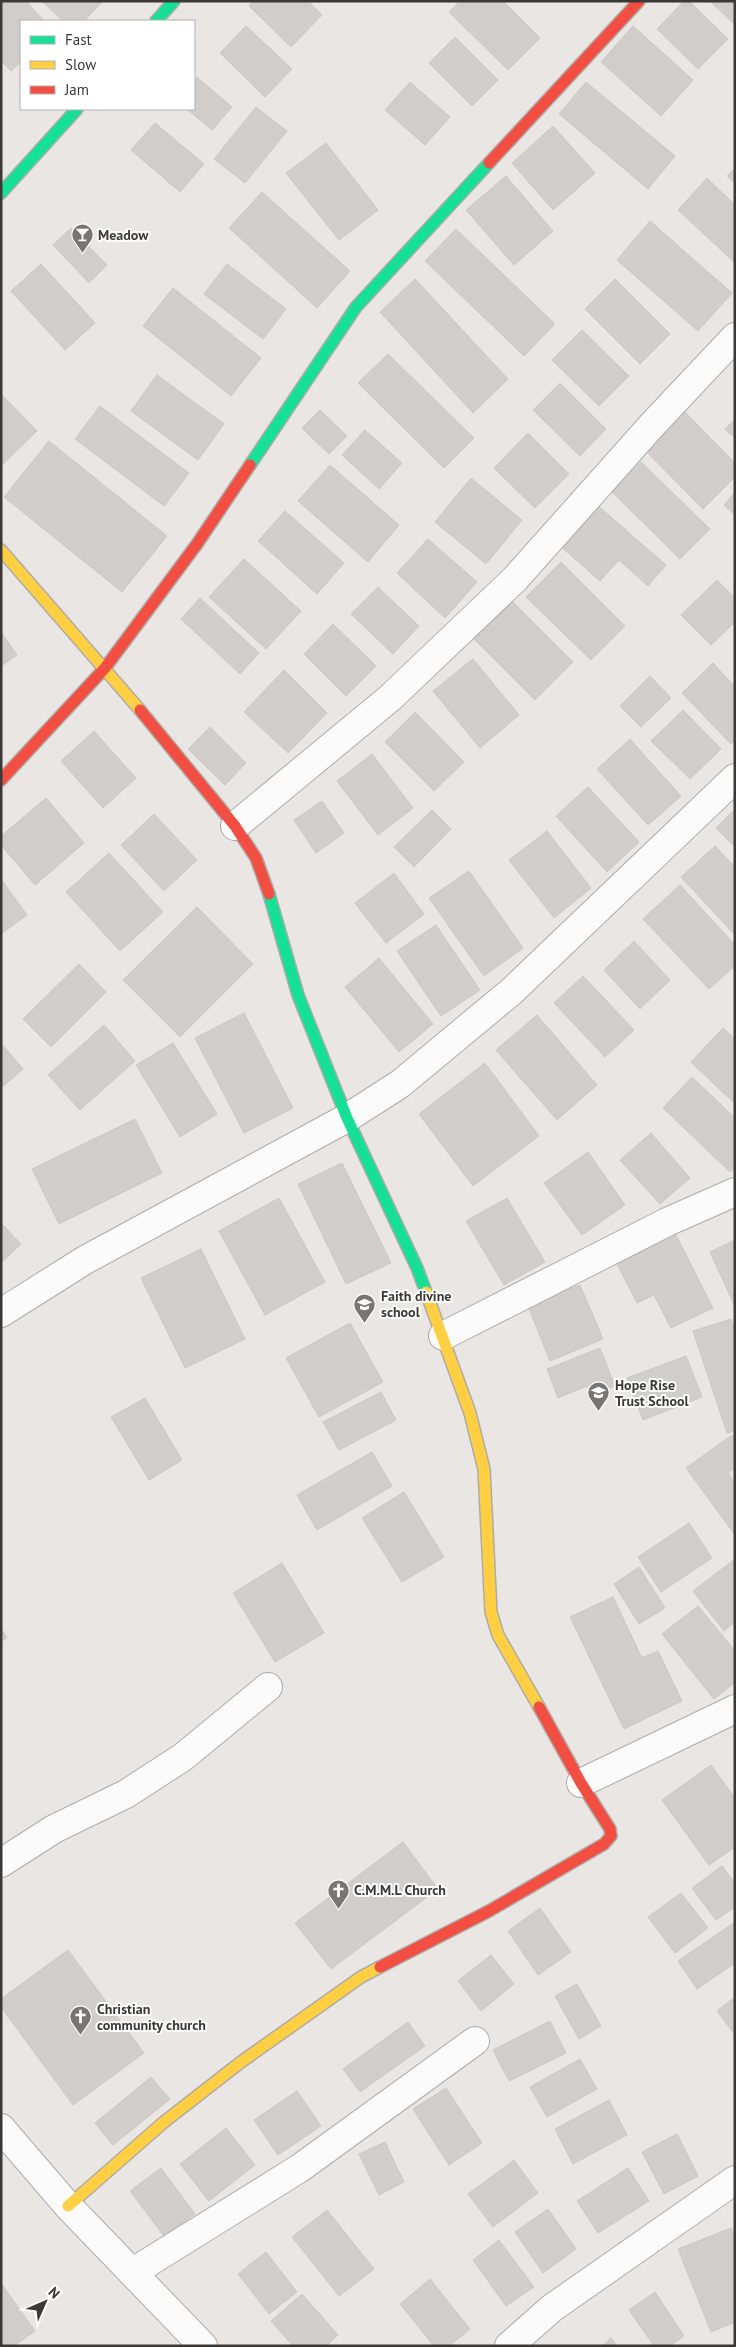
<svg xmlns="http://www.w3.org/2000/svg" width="736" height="2347" viewBox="0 0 736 2347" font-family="'PT Sans',sans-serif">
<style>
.building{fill:#d0cdcb;stroke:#cac8c6}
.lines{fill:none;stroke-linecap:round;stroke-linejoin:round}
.street-casing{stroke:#aeaca9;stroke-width:30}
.fast-casing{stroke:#aeaca9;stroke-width:14}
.slow-casing{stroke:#aeaca9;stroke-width:14}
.jam-casing{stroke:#aeaca9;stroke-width:14}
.street{stroke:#fcfbfb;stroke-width:28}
.fast{stroke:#16e098;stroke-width:11}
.slow{stroke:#ffcf43;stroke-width:11}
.jam{stroke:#f24e42;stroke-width:11}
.labels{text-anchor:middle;stroke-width:4;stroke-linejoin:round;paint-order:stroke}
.poi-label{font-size:14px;font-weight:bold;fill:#3b3836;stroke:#fff;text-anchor:start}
</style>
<rect width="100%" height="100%" fill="#e9e6e3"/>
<!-- building -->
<path class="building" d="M1,1H26L44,21H21V62L11,71L1,61Z
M42,1H102V2L84,21H63Z
M253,1H308L322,15L291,47L249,6Z
M460,1H503L540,38L508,70L449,12Z
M684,1H689L728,39L698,69L657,29Z
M710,1H735V25Z
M246,26L292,69L265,97L220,53Z
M633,26L693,80L661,116L601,62Z
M455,37L498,80L472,106L429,63Z
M197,77L232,107L212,130L187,109H194V80Z
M410,82L450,117L425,145L385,110Z
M586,82L675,156L648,189L559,114Z
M256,107L287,131L245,183L214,159Z
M155,123L204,164L180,192L131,150Z
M553,126L595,173L553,210L512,163Z
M326,143L378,210L339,240L286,173Z
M735,168V183L727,176Z
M506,176L553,231L514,265L466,210Z
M707,178L735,205V263L678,210Z
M262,192L350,271L317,308L229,228Z
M650,221L732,293L698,331L617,260Z
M71,228L107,265L89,283L53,245Z
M456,229L555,324L524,356L425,261Z
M41,264L95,323L65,350L11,291Z
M227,264L286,309L263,339L204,294Z
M415,279L508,379L473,413L380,312Z
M615,279L670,334L640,364L585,309Z
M173,288L261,358L231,396L143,326Z
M582,330L629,376L599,406L552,360Z
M388,354L474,438L444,468L358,383Z
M157,375L224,424L198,460L131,411Z
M560,383L606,429L580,456L533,410Z
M1,394L37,431L1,466Z
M100,406L189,473L164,506L75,439Z
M681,408L735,463V477L703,509L642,447Z
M320,410L347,436L329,454L302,428Z
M735,419V438L725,429Z
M365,430L402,463L379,489L342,455Z
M528,433L569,474L535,508L494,468Z
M49,441L167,536L122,592L4,497Z
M641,462L710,529L680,559L611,491Z
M330,465L399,525L368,562L298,501Z
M471,478L522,520L486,564L435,522Z
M735,492V515L724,505Z
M596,504L666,565L648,586L619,560L600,581L559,545Z
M285,511L344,563L317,594L258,541Z
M428,539L477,582L445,618L397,573Z
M244,559L301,611L266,649L209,597Z
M561,562L625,626L591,660L526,597Z
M717,580L735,598V622L711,645L681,615Z
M378,587L419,626L393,654L351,614Z
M200,598L259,653L240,674L181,619Z
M512,601L573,662L535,700L474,639Z
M333,624L376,666L346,696L304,654Z
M1,632L17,655L1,666Z
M473,659L519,715L480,748L433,691Z
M713,663L735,687V740L731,744L682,693Z
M284,670L327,713L288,753L244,712Z
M650,676L671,698L641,727L620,706Z
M683,710L721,749L690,779L651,741Z
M415,712L464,762L434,791L385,742Z
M210,727L246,763L225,785L188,749Z
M94,731L136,778L103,808L61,761Z
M630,739L681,796L648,825L597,769Z
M372,754L413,808L378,835L337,781Z
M588,787L639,842L607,872L556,816Z
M46,798L84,843L35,885L1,845V836Z
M322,801L344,833L316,853L294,820Z
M735,809V847L716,828Z
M432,810L451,829L414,867L394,847Z
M154,814L197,860L164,891L121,845Z
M547,831L591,888L554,918L509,860Z
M715,846L735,867V935L681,877Z
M109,853L163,912L120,951L66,892Z
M469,871L523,948L484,976L429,898Z
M394,873L424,914L386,943L355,903Z
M1,879L27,915L1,934Z
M680,885L735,945V966L709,989L643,919Z
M197,907L253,964L180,1037L123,980Z
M436,925L480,990L441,1016L397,951Z
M634,941L670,980L640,1009L604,970Z
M379,958L433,1024L399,1052L345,987Z
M79,964L106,992L51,1047L23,1019Z
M583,976L634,1030L605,1057L554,1003Z
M244,1013L293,1108L244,1133L195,1038Z
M537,1015L597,1085L557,1120L496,1050Z
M104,1025L135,1061L80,1110L48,1075Z
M723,1028L735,1039V1104L691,1062Z
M1,1043L23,1069L1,1088Z
M173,1043L217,1114L180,1137L136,1065Z
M485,1063L539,1136L473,1186L419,1114Z
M692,1077L735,1118V1168L730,1172L663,1108Z
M135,1119L162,1173L59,1224L32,1169Z
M651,1133L690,1178L660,1204L620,1160Z
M588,1152L625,1205L582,1235L544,1183Z
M342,1163L391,1263L346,1284L298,1184Z
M279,1198L325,1282L265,1315L219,1231Z
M507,1198L545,1262L504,1285L466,1221Z
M1,1223L21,1244L1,1263Z
M676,1235L713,1308L671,1328L654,1295L637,1303L617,1264Z
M735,1240V1307L710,1252Z
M201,1249L245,1339L185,1368L141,1278Z
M580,1285L603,1339L550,1361L528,1306Z
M731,1319L735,1331V1431L727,1433L693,1331Z
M350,1323L383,1382L319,1417L286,1358Z
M600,1348L615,1386L591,1396L587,1386L558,1398L547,1369Z
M686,1356L702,1397L643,1420L627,1378Z
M381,1392L396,1420L339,1450L323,1422Z
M145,1398L182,1460L149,1480L111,1417Z
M732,1435L735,1440V1468L728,1473L735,1483V1535L686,1468Z
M372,1452L392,1486L317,1530L297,1495Z
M404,1492L444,1557L402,1582L362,1518Z
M689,1523L712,1558L661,1592L638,1557Z
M735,1559V1622L724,1631L693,1591Z
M282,1563L324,1633L275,1662L233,1593Z
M639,1567L665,1608L639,1624L614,1584Z
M613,1597L642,1658L658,1651L682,1701L624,1729L570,1617Z
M698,1606L735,1651V1682L714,1699L662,1634Z
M1,1628L7,1638L1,1641Z
M711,1765L735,1798V1847L709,1865L662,1800Z
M403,1842L438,1889L331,1969L295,1923Z
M722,1866L735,1883V1907L716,1920L692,1888Z
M681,1893L708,1928L675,1953L648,1917Z
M540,1908L571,1952L538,1975L508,1931Z
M735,1922V1963L697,1989L678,1961Z
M68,1950L144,2053L73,2105L1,2007V1999Z
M491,1955L514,1984L481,2011L458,1981Z
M577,1984L601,2026L579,2039L555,1996Z
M735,1997V2035L717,2011Z
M550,2021L566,2053L509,2081L493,2050Z
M408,2022L425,2046L360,2092L343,2069Z
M580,2059L597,2089L547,2117L530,2087Z
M151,2077L170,2099L113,2145L95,2123Z
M446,2088L482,2143L449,2165L413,2109Z
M297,2091L321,2126L278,2155L254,2120Z
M609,2100L627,2135L573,2164L555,2129Z
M226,2128L255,2165L209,2201L180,2164Z
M677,2134L698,2176L664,2194L642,2152Z
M385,2142L404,2182L379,2195L359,2154Z
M514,2160L538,2193L493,2227L468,2194Z
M161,2168L195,2214L164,2236L130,2191Z
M628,2168L649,2201L598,2233L577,2201Z
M548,2209L576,2249L543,2273L515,2232Z
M327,2210L374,2269L339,2296L292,2237Z
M731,2228L735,2238V2322L711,2332L678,2249Z
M499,2240L534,2287L506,2306L473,2260Z
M266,2252L297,2292L269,2314L238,2274Z
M430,2279L470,2329L449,2346H434L400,2304Z
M1,2283L35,2331L14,2346H1Z
M655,2292L684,2336L670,2346H654L629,2310Z
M302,2294L338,2335L326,2346H293L271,2321Z
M611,2338L617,2346H602Z"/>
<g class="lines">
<defs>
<path id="street" d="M235,826L390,698L515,579L653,424L735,337
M1,1313L85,1260L347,1118L400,1084L512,991L735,778
M443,1336L667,1222L735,1192
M581,1783L735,1709
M1,1863L54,1829L126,1794L183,1757L268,1687
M1,2128L68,2206L203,2346
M133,2272L300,2168L475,2041
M509,2346L552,2308L735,2180"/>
<path id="fast" d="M156,21L174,1
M1,193L77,109
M250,465L356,307L489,163
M269,894L298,995L347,1118L417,1268L426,1292"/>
<path id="slow" d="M1,550L140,710
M426,1292L470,1413L484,1469L491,1612L498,1635L539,1707
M68,2206L164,2122L241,2062L361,1977L380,1967"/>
<path id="jam" d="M489,163L639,1
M140,710L235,826L256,858L269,894
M1,780L105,668L197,544L250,465
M380,1967L489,1911L604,1844L611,1836L610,1829L581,1783L539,1707"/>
</defs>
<!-- street casing -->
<use href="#street" class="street-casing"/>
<!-- fast casing -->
<use href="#fast" class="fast-casing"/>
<!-- slow casing -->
<use href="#slow" class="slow-casing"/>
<!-- jam casing -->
<use href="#jam" class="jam-casing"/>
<!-- street -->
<use href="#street" class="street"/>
<!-- fast -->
<use href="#fast" class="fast"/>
<!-- slow -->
<use href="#slow" class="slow"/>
<!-- jam -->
<use href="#jam" class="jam"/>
</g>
<!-- icons -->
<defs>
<symbol id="bar-pin" viewBox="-11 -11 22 30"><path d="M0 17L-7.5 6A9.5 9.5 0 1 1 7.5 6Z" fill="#787573" stroke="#fff"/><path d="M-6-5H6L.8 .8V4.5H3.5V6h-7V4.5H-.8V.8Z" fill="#fff"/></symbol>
<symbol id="school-pin" viewBox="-11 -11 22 30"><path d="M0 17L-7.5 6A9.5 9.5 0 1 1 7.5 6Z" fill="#787573" stroke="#fff"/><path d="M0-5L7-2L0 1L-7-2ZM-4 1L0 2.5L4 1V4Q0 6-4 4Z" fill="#fff"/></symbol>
<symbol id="church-pin" viewBox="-11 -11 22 30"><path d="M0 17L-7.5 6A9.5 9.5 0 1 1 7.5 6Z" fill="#787573" stroke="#fff"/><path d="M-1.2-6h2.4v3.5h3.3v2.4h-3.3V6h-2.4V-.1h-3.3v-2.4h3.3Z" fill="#fff"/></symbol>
</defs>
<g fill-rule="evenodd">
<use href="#bar-pin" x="70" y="222" width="25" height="34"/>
<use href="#school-pin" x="352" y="1292" width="25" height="34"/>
<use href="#school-pin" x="586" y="1380" width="25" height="34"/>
<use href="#church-pin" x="326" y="1878" width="25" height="34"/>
<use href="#church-pin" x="68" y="2004" width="25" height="34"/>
</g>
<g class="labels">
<!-- poi labels -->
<g class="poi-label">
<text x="98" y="240">Meadow</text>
<text x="381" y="1301">Faith divine<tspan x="381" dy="16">school</tspan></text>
<text x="615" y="1390">Hope Rise<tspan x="615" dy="16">Trust School</tspan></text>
<text x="354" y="1895">C.M.M.L Church</text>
<text x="97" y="2014">Christian<tspan x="97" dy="16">community church</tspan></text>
</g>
</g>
<!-- border -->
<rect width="736" height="2347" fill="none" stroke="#3b3836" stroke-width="5"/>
<!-- legend -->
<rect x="20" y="20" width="175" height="90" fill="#ffffff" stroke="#b1afaf"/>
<rect x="30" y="36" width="25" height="8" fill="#16e098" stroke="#b1afaf"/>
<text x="65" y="45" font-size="15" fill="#3b3836">Fast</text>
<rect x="30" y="61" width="25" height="8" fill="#ffcf43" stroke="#b1afaf"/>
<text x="65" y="70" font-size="15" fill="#3b3836">Slow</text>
<rect x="30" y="86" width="25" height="8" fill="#f24e42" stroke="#b1afaf"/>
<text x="65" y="95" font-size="15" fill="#3b3836">Jam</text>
<!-- north arrow -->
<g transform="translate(45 2302) rotate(45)" stroke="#ffffff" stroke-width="4" paint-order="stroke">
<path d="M0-4L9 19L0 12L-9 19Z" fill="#3b3836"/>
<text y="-8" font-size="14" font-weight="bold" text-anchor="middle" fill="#3b3836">N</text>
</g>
</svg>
